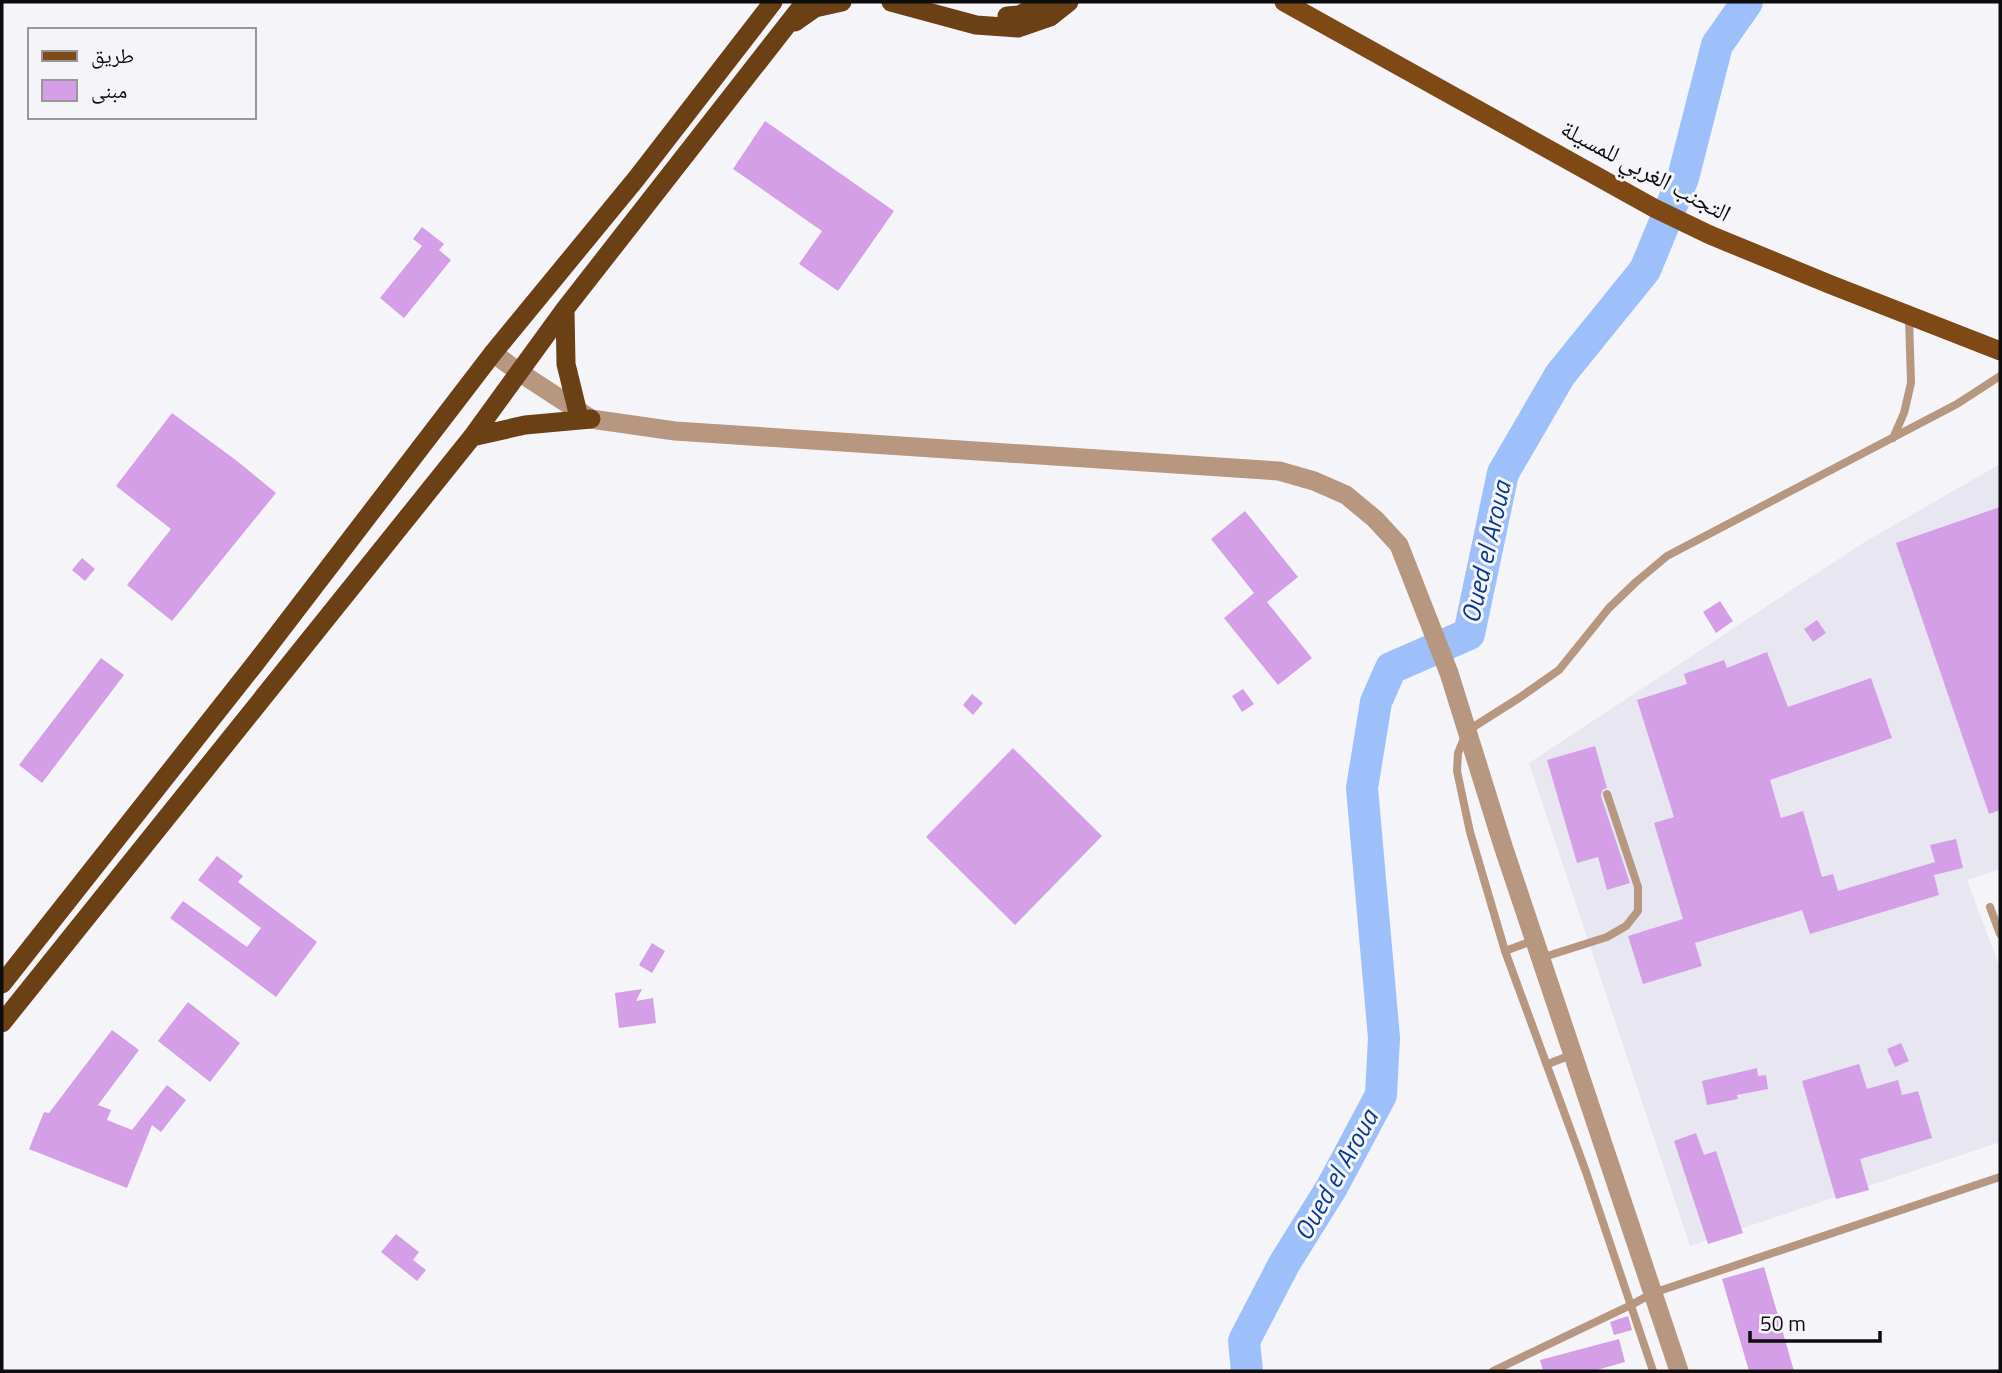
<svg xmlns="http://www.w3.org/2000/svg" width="2002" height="1373" viewBox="0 0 2002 1373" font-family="'Titillium Web','Noto Naskh Arabic',sans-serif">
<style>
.built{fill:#e8e6f1}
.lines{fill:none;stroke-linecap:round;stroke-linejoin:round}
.river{stroke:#9dc0fa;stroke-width:32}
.building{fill:#d49fe6}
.service{stroke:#b7977f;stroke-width:8}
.tertiary{stroke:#b7977f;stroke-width:19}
.primary{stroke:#7e4914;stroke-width:19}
.trunk{stroke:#6c4015;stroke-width:19}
.labels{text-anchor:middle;stroke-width:6;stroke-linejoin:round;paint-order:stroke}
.street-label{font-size:24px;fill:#0d0d0e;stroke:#f5f4f9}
.water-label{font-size:26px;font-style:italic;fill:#073c8d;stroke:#f5f4f9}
</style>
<rect width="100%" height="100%" fill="#f5f4f9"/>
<!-- built -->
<path class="built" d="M2000,464V869L1967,880L2000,968V1142L1690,1246L1529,763L1863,543Z"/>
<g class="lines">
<!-- river -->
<path class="river" d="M1247,1371L1244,1341L1284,1264L1332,1187L1381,1095L1384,1038L1362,788L1376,702L1391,668L1469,634L1503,473L1560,375L1645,270L1683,178L1717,45L1747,2"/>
</g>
<!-- building -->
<path class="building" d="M765,121L894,211L838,291L799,264L822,231L733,169Z
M422,227L444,244L439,250L451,260L404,318L380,298L422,246L413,239Z
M172,413L237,461L276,493L172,621L127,585L171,529L116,486Z
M2000,507V810L1989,814L1896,543Z
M1245,511L1298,577L1267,602L1312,658L1278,685L1224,618L1254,593L1211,539Z
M82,558L95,569L85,581L72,570Z
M1720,601L1733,621L1716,633L1703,612Z
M1817,620L1826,633L1813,642L1804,629Z
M1767,652L1788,707L1871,678L1892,738L1770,780L1781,818L1803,811L1822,877L1833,874L1838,891L1935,862L1930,845L1956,839L1963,868L1934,875L1939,895L1810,934L1802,910L1695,943L1702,966L1643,984L1628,936L1683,919L1654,823L1674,817L1637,700L1687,684L1684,674L1724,660L1727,668Z
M101,658L124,675L42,783L19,765Z
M1243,689L1254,704L1242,712L1232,696Z
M972,694L983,703L973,715L963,705Z
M1595,746L1607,788L1602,790L1601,796L1630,883L1607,890L1598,857L1577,863L1547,760Z
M1013,748L1102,836L1015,925L926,837Z
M217,856L243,876L238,882L317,942L276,997L170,918L183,901L247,947L261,928L198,880Z
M652,943L665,951L652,973L639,965Z
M642,989L636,1001L653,998L656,1023L619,1028L615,993Z
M188,1002L240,1043L210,1082L158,1041Z
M112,1030L139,1050L98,1105L111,1110L107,1120L132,1130L167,1085L186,1100L161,1132L152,1125L127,1188L29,1149L44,1112L49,1113Z
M1901,1043L1909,1061L1895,1067L1887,1049Z
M1859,1064L1867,1089L1898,1080L1902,1095L1918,1091L1932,1138L1860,1159L1869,1190L1836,1199L1802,1081Z
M1757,1068L1758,1076L1766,1075L1768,1089L1737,1095L1738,1099L1707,1105L1702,1081Z
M1696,1133L1704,1155L1716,1151L1743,1233L1708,1244L1674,1141Z
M396,1234L419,1252L413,1260L426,1270L417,1281L381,1252Z
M1764,1267L1794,1371H1749L1722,1279Z
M1628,1316L1632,1330L1614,1335L1610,1322Z
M1619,1339L1625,1362L1593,1371H1543L1540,1360Z"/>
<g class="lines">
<!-- service -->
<path class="service" d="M1893,438L1904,413L1911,383L1909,318
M1990,907L2000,934
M1505,951L1535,940
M1541,958L1607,937L1626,926L1638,911V887L1607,794
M1548,1064L1571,1055
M1493,1371L1631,1305L1653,1293L2000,1177
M1653,1371L1586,1172L1505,951L1470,832L1457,771L1458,753L1467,731L1519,698L1559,670L1609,608L1636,582L1667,556L1957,404L2000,376"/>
<!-- tertiary -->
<path class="tertiary" d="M493,353L519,372L591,419L675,431L1279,471L1314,481L1346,495L1375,519L1399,545L1449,673L1503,846L1679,1371"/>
<!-- primary -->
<path class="primary" d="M1284,2L1654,208L1710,235L1829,284L2000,351"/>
<!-- trunk -->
<path class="trunk" d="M891,2L976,25L1018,28L1050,17L1069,2
M1007,16L1019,15L1045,2
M795,22L815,8L842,2
M565,309L566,364L577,409
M472,437L525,425L591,419
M2,984L254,665L493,353L636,179L773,2
M2,1023L472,437L565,309L805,2"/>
</g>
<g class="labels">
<!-- street labels -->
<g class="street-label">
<text transform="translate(1646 171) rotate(28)" y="8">التجنب الغربي للمسيلة</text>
</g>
<!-- water labels -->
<g class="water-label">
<text transform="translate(1486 552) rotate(-77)" y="9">Oued el Aroua</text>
<text transform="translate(1336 1175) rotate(-61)" y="9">Oued el Aroua</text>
</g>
</g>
<!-- border -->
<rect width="2002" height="1373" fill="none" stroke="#0d0d0e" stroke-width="7"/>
<!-- legend -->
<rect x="28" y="28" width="228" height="91" fill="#f5f4f9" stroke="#98989b" stroke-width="2"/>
<rect x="42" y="51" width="35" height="10" fill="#7e4914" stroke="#98989b" stroke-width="2"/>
<text x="91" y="63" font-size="21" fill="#0d0d0e">طريق</text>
<rect x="42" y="80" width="35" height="21" fill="#d49fe6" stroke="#98989b" stroke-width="2"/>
<text x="91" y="98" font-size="21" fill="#0d0d0e">مبنى</text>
<!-- scale -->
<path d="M1750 1331v10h130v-10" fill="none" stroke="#0d0d0e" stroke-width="3.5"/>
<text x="1760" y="1331" font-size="21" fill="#0d0d0e" stroke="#f5f4f9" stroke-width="5" paint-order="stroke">50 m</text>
</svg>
